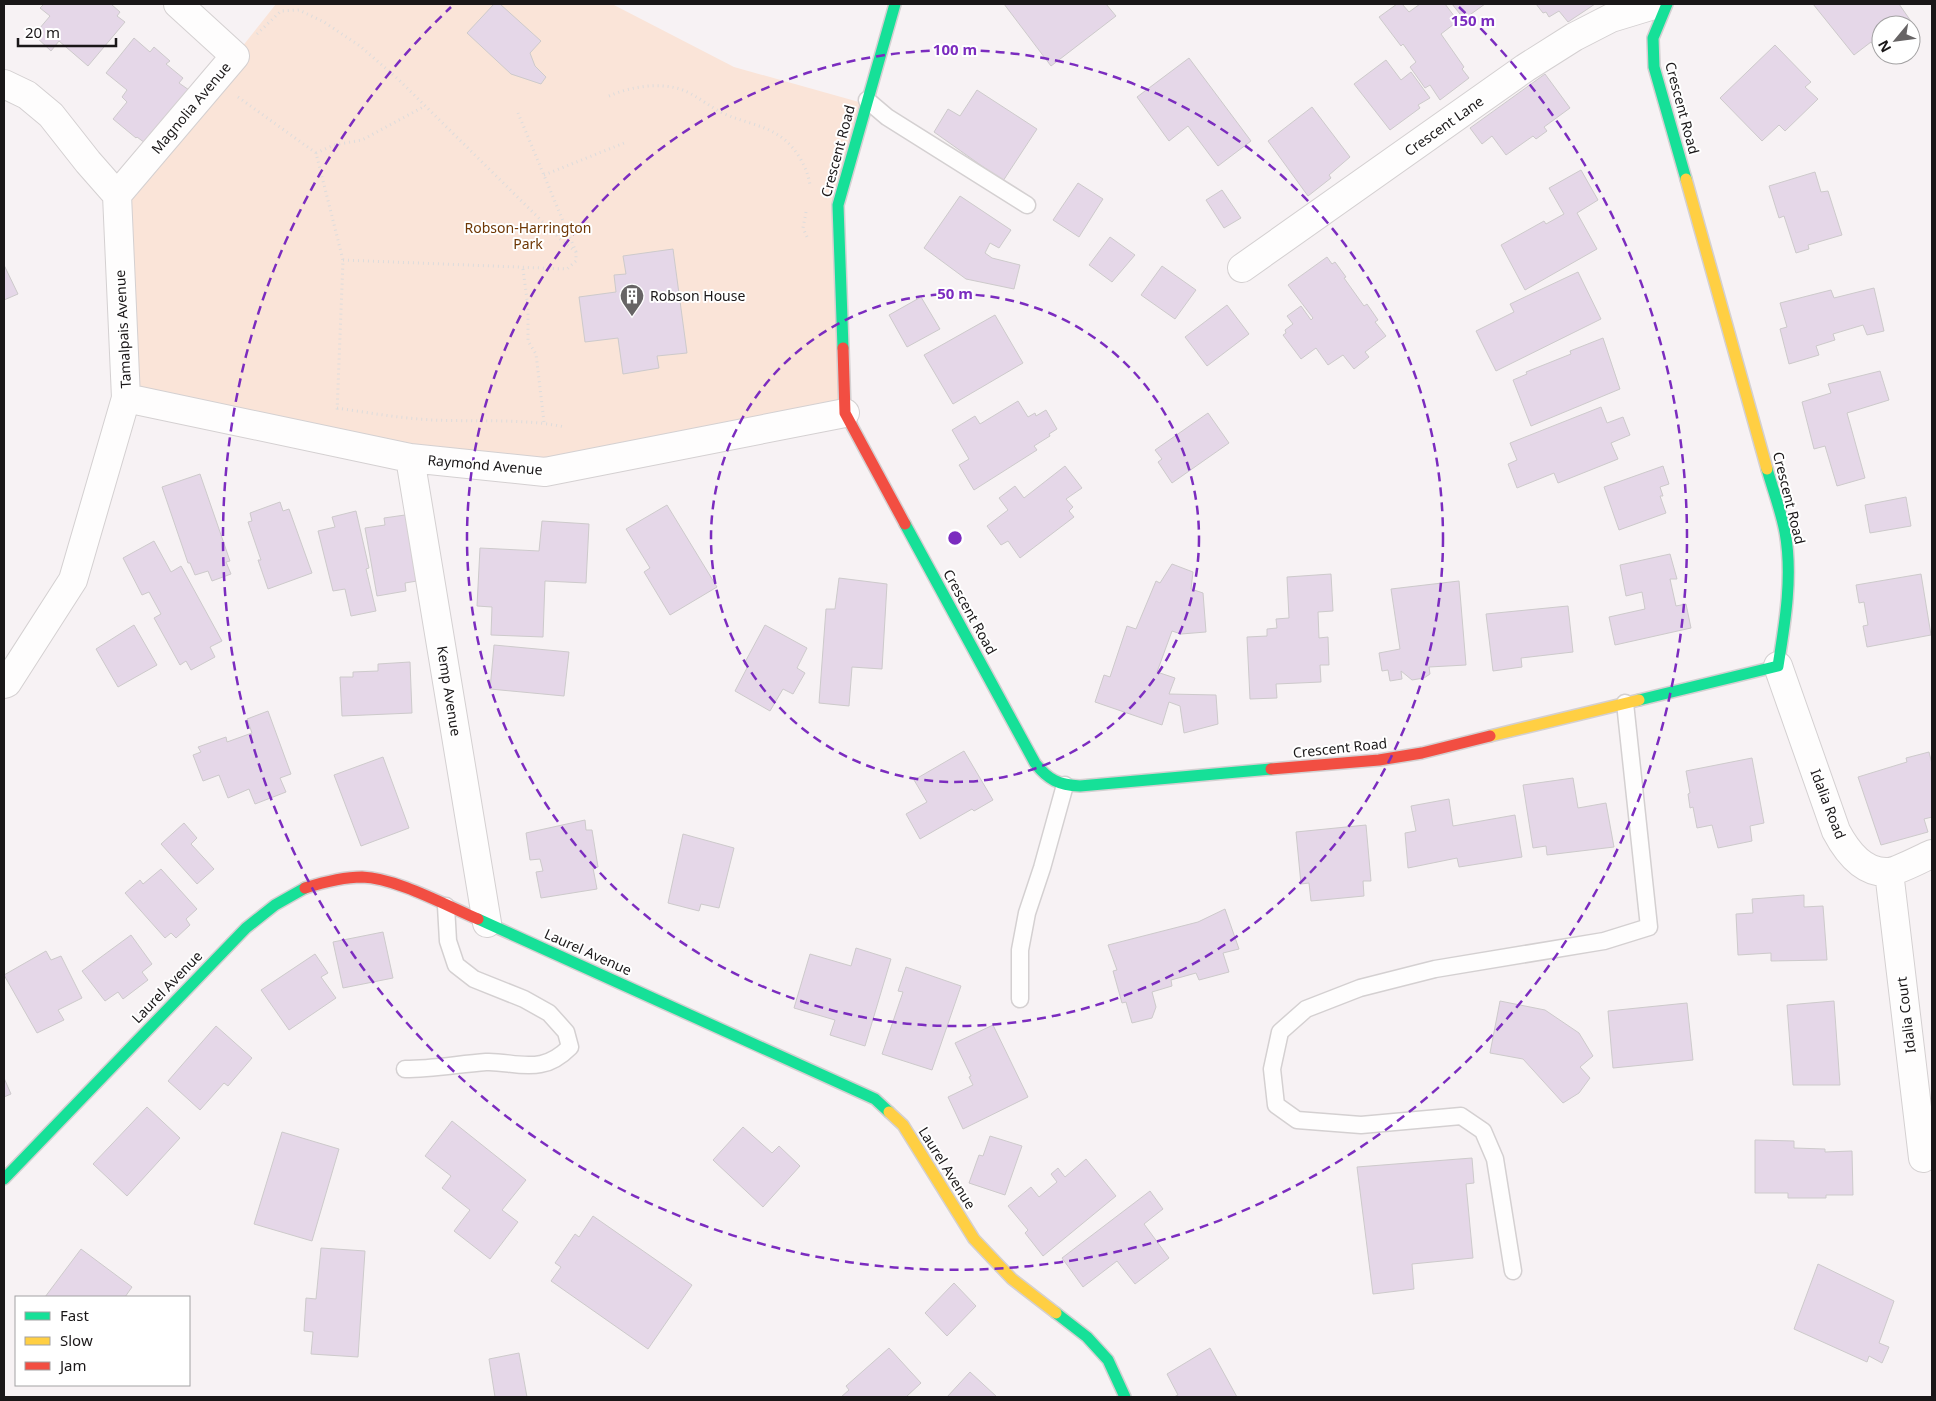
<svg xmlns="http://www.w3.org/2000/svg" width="1936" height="1401" viewBox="0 0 1936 1401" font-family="'Noto Sans',sans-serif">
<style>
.green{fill:#fae4d8}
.building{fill:#e5d7e8;stroke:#cdcacb}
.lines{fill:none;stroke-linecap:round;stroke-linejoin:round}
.lane-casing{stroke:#d4d0d1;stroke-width:19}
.street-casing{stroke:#d4d0d1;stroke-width:30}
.fast-casing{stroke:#d4d0d1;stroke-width:14}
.slow-casing{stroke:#d4d0d1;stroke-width:14}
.jam-casing{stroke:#d4d0d1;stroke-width:14}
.path{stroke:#dddcdc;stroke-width:3;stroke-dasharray:1 4;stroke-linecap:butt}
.lane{stroke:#fefdfd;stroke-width:16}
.street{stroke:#fefdfd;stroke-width:28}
.fast{stroke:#16e098;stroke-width:11}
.slow{stroke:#ffcf43;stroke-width:11}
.jam{stroke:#f24e42;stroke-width:11}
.ring{fill:none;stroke:#7b2cbf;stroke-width:2.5;stroke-dasharray:9 6}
.labels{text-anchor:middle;stroke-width:4;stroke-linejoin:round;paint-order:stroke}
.street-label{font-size:14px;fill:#1a1718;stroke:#fff}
.park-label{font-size:14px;fill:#6e3705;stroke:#fff}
.poi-label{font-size:14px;fill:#1a1718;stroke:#fff;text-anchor:start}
.centre{fill:#7b2cbf;stroke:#fff;stroke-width:2.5}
.ring-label{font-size:15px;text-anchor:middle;font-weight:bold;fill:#7b2cbf;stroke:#fff;stroke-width:4;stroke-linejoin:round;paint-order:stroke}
</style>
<rect width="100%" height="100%" fill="#f7f2f4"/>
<!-- green -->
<path class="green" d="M276,4H612L734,67L866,104L838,205L845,413L545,472L126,398L117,195L215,81Z"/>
<!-- building -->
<path class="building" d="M44,4H111L120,12L117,16L125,22L88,66L59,41L51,51L34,35L50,16L40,8Z
M494,4H500L541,41L530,53L535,66L546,77L541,84L511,74L467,33Z
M1004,4H1106L1116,16L1051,66Z
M1397,4H1402L1409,12L1420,4H1445L1458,21L1441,34L1464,67L1462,69L1469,78L1440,100L1430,85L1425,88L1410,67L1416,62L1403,44L1401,46L1379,17Z
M1452,4H1485L1464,19Z
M1536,4H1595L1568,22L1559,11L1549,17L1546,12L1543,13Z
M1813,4H1899L1917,30L1911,34V25H1881V54L1871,42L1854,55Z
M134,38L150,52L154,47L170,61L166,64L183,78L179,83L189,90L145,143L137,137L136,138L113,119L127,102L122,97L127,90L106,73Z
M1775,45L1811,82L1805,87L1818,99L1785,131L1779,125L1762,141L1720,98Z
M1189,58L1251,141L1218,166L1188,126L1169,141L1137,97Z
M1386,60L1401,80L1411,72L1430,98L1418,105L1420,108L1390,130L1354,84Z
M1545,74L1570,108L1544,127L1547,131L1536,139L1533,136L1506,155L1492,136L1482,144L1470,128Z
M977,90L1037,129L1003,181L934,132L948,109L960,116Z
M1312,107L1350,157L1329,175L1331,178L1308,196L1268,141Z
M1581,170L1598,200L1577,213L1597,249L1525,290L1501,245L1544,221L1546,224L1564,214L1549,188Z
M1815,172L1821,192L1828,191L1842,235L1808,245L1809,249L1796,253L1784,216L1779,218L1769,186Z
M1078,183L1103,199L1079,237L1053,220Z
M1222,190L1241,218L1224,228L1206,200Z
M960,196L1011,230L999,248L990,243L985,253L992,258L1020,265L1014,289L966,279L924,248Z
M1110,237L1135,255L1112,282L1089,265Z
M673,249L687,353L657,356L659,368L623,374L618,338L585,342L579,297L616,292L614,275L626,274L623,256Z
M1327,257L1332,264L1335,262L1346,277L1344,278L1364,306L1367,304L1378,320L1375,322L1386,336L1365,352L1369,357L1354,369L1343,355L1328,365L1316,348L1301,359L1283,335L1286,333L1285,330L1293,324L1287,316L1301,306L1311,320L1313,318L1288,285Z
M4,265L18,294L4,300Z
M1162,266L1196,290L1175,319L1141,295Z
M1578,272L1601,319L1496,371L1476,331L1514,312L1510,304Z
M1874,288L1884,331L1867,335L1863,325L1833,334L1835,340L1816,346L1819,355L1789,364L1780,329L1787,327L1780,303L1831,290L1834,298Z
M921,297L940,329L907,347L889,315Z
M1227,305L1249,334L1207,366L1185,337Z
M995,315L1023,363L953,404L924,355Z
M1603,338L1620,389L1531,426L1513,380L1527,374L1526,372L1571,354L1570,351Z
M1880,371L1889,400L1847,413L1865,478L1837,486L1825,446L1814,449L1802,402L1831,393L1828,384Z
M1018,401L1028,417L1035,413L1036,416L1046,410L1057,429L1049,434L1050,436L1034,446L1037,450L974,490L959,465L969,459L952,430L975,416L980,424Z
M1601,407L1607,423L1623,417L1630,435L1611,443L1618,459L1558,483L1554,473L1517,488L1508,464L1517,460L1510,443Z
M1208,413L1229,443L1172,483L1158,462L1162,459L1155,450Z
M1065,466L1082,488L1066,499L1073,507L1069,511L1074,517L1020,558L1008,541L1001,545L987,526L1008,510L999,498L1015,486L1024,498Z
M1663,466L1669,484L1660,487L1663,496H1660L1666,513L1619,530L1604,487Z
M200,474L230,561L226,562L231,574L212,581L208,571L195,575L190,563H188L162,487Z
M1906,497L1911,526L1870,533L1865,505Z
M280,502L283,511L289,509L312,573L268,589L258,560H261L248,522L252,521L250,513Z
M667,505L717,587L670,615L644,572L650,568L626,529Z
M356,511L369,568L366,569L376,611L351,616L345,589L333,591L318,531L335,527L332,517Z
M412,514L423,580L405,583L406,591L377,596L365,528L385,525L384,518Z
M542,521L589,524L586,583L545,581L543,637L491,635L492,607L477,606L480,548L539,551Z
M154,541L171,572L181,566L222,641L210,647L215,657L191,670L186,661L180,665L154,618L161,614L149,592L142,595L123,558Z
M1670,554L1677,579H1670L1676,606L1686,604L1691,628L1615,645L1609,617L1645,609L1642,592L1626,596L1620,565Z
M1172,564L1193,572L1191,589L1203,593L1206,632L1181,634L1172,631L1157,672L1175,678L1169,694L1216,695L1218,724L1184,733L1180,706L1169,702L1162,725L1095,702L1104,675L1110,677L1127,626L1136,629L1156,581L1160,583Z
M1331,574L1333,611L1318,612L1319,638L1328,637L1329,665H1320L1321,682L1276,684L1277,698L1250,699L1247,637L1267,636V629L1277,628L1276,619L1289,618L1287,577Z
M1921,574L1931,635L1867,647L1863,626L1868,625L1864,602L1859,603L1856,585Z
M839,578L887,584L882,669L852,667L849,706L819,703L826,609H835Z
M1459,581L1466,665L1429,667L1430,674L1424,678L1412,680L1401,671L1402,679L1390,681L1388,670L1382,671L1379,653L1400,649L1391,589Z
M1568,606L1573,652L1521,658L1522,667L1493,671L1486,614Z
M134,625L157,665L118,687L96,649Z
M765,625L807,648L797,668L805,673L793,694L783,689L770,711L735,691L748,666L744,664Z
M494,645L569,652L564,696L490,689Z
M410,662L412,713L342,716L340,677H353V672L378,671V664Z
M268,711L291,774L280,778L286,792L255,804L249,789L228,798L219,775L203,781L193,755L201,752L198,747L226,737L227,742L252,733L247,719Z
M964,751L993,800L974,811L972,809L920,839L906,814L927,802L914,780Z
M1929,752L1932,764V817L1924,819L1928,832L1881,845L1858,777L1907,762L1906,758Z
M383,757L409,828L361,846L334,775Z
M1752,758L1764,823L1750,826L1752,841L1718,848L1712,825L1697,828L1693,807L1690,808L1688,794L1690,793L1686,771Z
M1573,778L1578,808L1606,803L1614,847L1547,855L1546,846L1533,848L1523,785Z
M1449,799L1453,826L1515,815L1522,857L1459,867L1457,858L1408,868L1405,833L1416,831L1411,806Z
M585,820L586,830H592L598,867L593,868L597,889L541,898L536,872L543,871L540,859L530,860L526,833Z
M184,823L197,838L191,844L214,869L197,884L161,844Z
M1366,825L1371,881H1363L1364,896L1311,901L1309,883L1301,884L1296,832Z
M683,834L734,848L719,908L701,904L699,911L668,903Z
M161,869L197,909L186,919L190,925L176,938L171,933L165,938L125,893L140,880L143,884Z
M1804,895V907L1823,906L1827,960L1771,961V953L1738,955L1736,914L1753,913L1752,899Z
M1225,909L1239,949L1223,953L1229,972L1199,980L1196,973L1171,980L1172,986L1152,992L1156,1007L1152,1018L1132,1023L1126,1002L1122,1003L1113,971L1117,970L1108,945L1198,922Z
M383,932L393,978L343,988L333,942Z
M131,935L152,964L142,972L148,980L123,999L118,992L105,1001L82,971Z
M856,948L891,959L865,1046L830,1035L835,1020L794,1008L810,954L851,966Z
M46,951L51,960L61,956L82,998L58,1010L64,1020L37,1033L4,975Z
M315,954L328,973L321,977L336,998L289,1030L261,990Z
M906,967L961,986L932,1070L882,1054L903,992L898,991Z
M1500,1001L1545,1010L1579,1033L1593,1056L1580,1067L1590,1078L1579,1093L1563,1103L1523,1059L1490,1053Z
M1834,1001L1840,1085H1793L1787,1005Z
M1687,1003L1693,1060L1613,1068L1608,1011Z
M993,1025L1028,1097L963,1129L948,1097L973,1085L969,1077L971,1076L955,1043Z
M216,1026L252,1058L228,1086L224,1083L200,1110L168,1081Z
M4,1078L11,1094L4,1097Z
M147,1107L180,1138L127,1196L93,1164Z
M452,1121L526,1180L502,1210L518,1222L490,1259L454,1231L470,1210L442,1188L451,1176L425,1156Z
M743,1127L772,1153L779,1146L800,1166L763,1207L713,1160Z
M282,1132L339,1149L312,1241L254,1224Z
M990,1136L1022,1146L1005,1195L969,1183L979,1155L983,1156Z
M1755,1140L1794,1141V1148L1825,1149V1152L1852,1151L1853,1195H1826V1198H1788V1193H1755Z
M1472,1158L1474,1183L1466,1184L1473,1258L1412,1264L1414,1289L1373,1294L1357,1167Z
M1086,1159L1116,1196L1043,1256L1025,1233L1028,1230L1008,1206L1031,1187L1039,1197L1057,1182L1051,1174L1058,1168L1065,1177Z
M1150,1191L1163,1209L1144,1224L1169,1258L1135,1284L1117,1261L1083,1287L1062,1258Z
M593,1216L692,1285L648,1349L551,1281L561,1267L555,1263L575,1234L579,1237Z
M321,1248L365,1251L358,1357L311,1354L313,1332L304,1331L306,1298L316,1299Z
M81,1249L132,1287L125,1297H45Z
M1818,1264L1894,1301L1879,1343L1889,1347L1882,1363L1869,1356L1867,1362L1794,1329Z
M954,1283L976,1306L947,1336L925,1313Z
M889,1348L921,1383L906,1397H841L849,1390L846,1386Z
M1210,1348L1237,1397H1174L1178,1395L1167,1374Z
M519,1353L527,1397H495L489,1359Z
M970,1372L997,1397H947Z"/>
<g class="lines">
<defs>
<path id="lane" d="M867,100L887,117L1027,205
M1020,999V950L1027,913L1042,868L1065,785
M405,1069C432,1069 459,1064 486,1062C504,1061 522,1068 541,1064C552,1062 562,1055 570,1047L566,1032L549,1013L524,999L474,979L456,965L448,941L446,906
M1513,1271L1495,1159L1483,1131L1461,1116L1361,1125L1297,1120L1276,1105L1272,1069L1280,1032L1306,1009L1360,988L1435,969L1604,941L1649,927L1625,703"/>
<path id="street" d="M4,84L27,95L51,115L88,162L117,195L126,398L73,580L7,683L4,684
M117,195L235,56L178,4
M1242,268L1525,68L1574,37L1611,18L1657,4
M126,398L410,458L545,472L845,413
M410,458L487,923
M1778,666L1836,831C1846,850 1863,874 1889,872C1898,871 1922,858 1932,854
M1889,872L1923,1158"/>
<path id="fast" d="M1667,4L1653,38L1654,67L1686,179
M843,348L838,205L895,4
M905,524L1035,763C1048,780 1059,785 1080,786L1271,769
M1639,700L1778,666C1785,623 1793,576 1785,532C1781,511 1773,490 1767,469
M478,919L875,1099L889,1112
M4,1179L246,928L275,905L305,888
M1056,1313L1087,1337L1108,1360L1125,1397"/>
<path id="slow" d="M1686,179L1767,469
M1490,736L1639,700
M889,1112L903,1125L974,1239L1012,1279L1056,1313"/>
<path id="jam" d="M843,348L845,413L905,524
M1271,769L1379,760L1422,753L1490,736
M305,888C324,882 342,877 362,877C396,878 445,905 478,919"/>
</defs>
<!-- lane casing -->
<use href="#lane" class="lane-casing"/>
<!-- street casing -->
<use href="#street" class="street-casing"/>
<!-- fast casing -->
<use href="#fast" class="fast-casing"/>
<!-- slow casing -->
<use href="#slow" class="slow-casing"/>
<!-- jam casing -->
<use href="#jam" class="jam-casing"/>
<!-- path -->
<path class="path" d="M257,34L281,11L299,10L324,22L360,46L398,79L558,237L576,252
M609,96C630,87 657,82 680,89C696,94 710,108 727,115C757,127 781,127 800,158C805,167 809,176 810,186
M238,97L316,153L343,260L337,413
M316,153L334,145L362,140L425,106
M544,175L624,143
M806,212L803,228L807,237
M343,260L567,269L576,261V252L518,113
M523,269L528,307V341L536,354L544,422
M337,408C369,413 400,418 432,420C476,422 522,418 565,427"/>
<!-- lane -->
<use href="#lane" class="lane"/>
<!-- street -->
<use href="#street" class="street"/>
<!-- fast -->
<use href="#fast" class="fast"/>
<!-- slow -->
<use href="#slow" class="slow"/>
<!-- jam -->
<use href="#jam" class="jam"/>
</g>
<!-- distance rings -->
<g class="ring">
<circle cx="955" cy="538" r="244"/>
<circle cx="955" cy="538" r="488"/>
<path d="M1459 7A732 732 0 1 1 451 7"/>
</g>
<!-- icons -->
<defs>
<symbol id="building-pin" viewBox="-11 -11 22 30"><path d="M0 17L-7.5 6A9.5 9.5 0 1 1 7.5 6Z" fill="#676465" stroke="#fff"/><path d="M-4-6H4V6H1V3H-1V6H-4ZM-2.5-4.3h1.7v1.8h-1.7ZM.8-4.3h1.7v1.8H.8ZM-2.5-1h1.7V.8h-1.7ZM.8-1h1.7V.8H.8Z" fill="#fff"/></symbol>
</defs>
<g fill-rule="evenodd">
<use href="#building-pin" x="618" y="282" width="28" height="38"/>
</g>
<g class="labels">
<!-- street labels -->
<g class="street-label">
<text transform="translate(191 108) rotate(-50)" y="5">Magnolia Avenue</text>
<text transform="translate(1682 108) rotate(75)" y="5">Crescent Road</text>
<text transform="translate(1444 126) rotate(-35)" y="5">Crescent Lane</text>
<text transform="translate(838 151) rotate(-75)" y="5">Crescent Road</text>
<text transform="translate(123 329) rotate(-93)" y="5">Tamalpais Avenue</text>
<text transform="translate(485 465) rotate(5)" y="5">Raymond Avenue</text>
<text transform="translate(1789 498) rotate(76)" y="5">Crescent Road</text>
<text transform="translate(970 612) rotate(61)" y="5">Crescent Road</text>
<text transform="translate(449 691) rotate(81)" y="5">Kemp Avenue</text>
<text transform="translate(1340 748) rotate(-6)" y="5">Crescent Road</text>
<text transform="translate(1828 804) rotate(69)" y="5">Idalia Road</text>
<text transform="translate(588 952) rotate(24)" y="5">Laurel Avenue</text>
<text transform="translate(167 987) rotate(-46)" y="5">Laurel Avenue</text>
<text transform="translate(1906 1015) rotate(-97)" y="5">Idalia Court</text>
<text transform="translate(947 1168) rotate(58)" y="5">Laurel Avenue</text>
</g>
<!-- park labels -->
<g class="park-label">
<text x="528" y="233">Robson-Harrington<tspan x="528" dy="16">Park</tspan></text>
</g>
<!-- poi labels -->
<g class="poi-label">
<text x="650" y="301">Robson House</text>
</g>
</g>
<circle cx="955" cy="538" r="8" class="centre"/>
<g class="ring-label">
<text x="1473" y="26">150 m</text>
<text x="955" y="55">100 m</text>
<text x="955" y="299">50 m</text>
</g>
<!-- border -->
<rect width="1936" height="1401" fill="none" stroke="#1a1718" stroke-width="10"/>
<!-- legend -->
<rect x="15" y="1296" width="175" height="90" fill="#ffffff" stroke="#a3a2a3"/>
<rect x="25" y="1312" width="25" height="8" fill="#16e098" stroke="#a3a2a3"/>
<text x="60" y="1321" font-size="15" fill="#1a1718">Fast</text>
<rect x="25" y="1337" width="25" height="8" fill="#ffcf43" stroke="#a3a2a3"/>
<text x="60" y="1346" font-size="15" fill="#1a1718">Slow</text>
<rect x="25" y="1362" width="25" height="8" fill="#f24e42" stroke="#a3a2a3"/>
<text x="60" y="1371" font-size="15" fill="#1a1718">Jam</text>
<!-- north arrow -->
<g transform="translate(1896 40) rotate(241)"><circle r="24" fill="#ffffff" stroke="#a3a2a3"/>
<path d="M0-4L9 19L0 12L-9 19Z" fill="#676465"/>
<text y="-8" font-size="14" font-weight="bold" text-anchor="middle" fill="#1a1718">N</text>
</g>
<!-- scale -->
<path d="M18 38v8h98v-8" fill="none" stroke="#1a1718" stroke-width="2.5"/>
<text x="25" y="38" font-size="15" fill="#1a1718" stroke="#ffffff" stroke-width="4" paint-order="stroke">20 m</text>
</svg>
